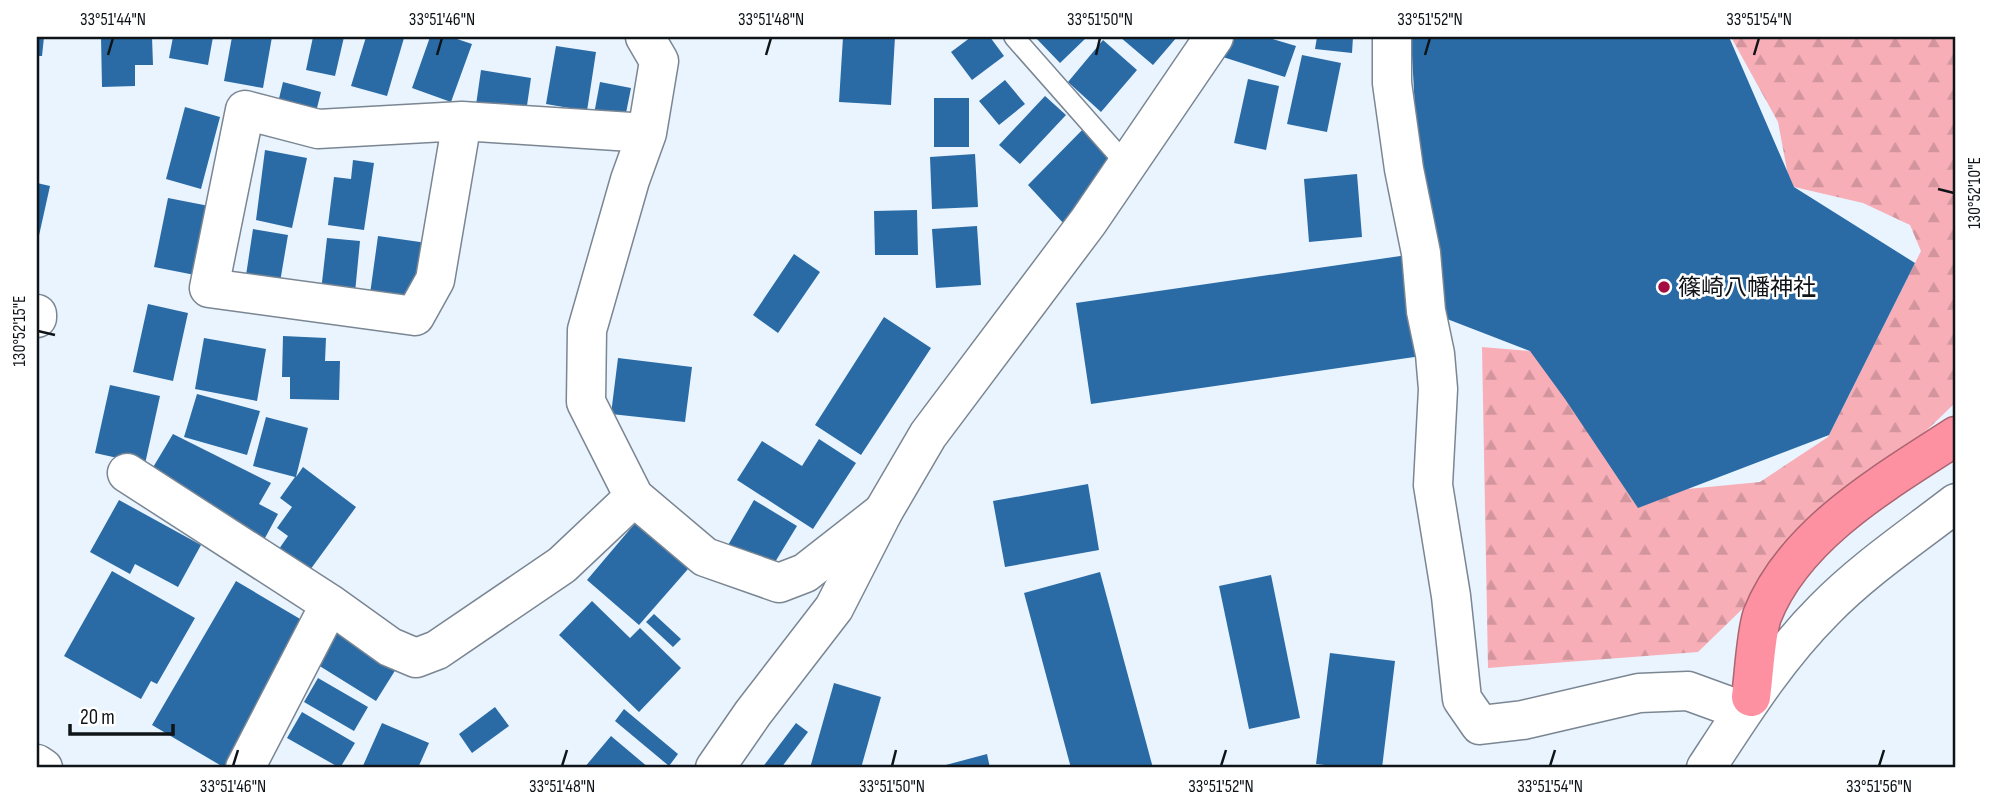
<svg xmlns="http://www.w3.org/2000/svg" width="1993" height="805" viewBox="0 0 1993 805" font-family="'Sofia Sans Condensed','Noto Sans JP',sans-serif">
<style>
.forest{fill:url(#forest-firs)}
.building{fill:#2a6ba6}
.lines{fill:none;stroke-linecap:round;stroke-linejoin:round}
.lane-casing{stroke:#7a8692;stroke-width:22}
.street-casing{stroke:#7a8692;stroke-width:41}
.secondary-casing{stroke:#7a8692;stroke-width:41}
.highway-casing{stroke:#aa6571;stroke-width:41}
.lane{stroke:#fff;stroke-width:19}
.street{stroke:#fff;stroke-width:38}
.secondary{stroke:#fff;stroke-width:38}
.highway{stroke:#fe91a1;stroke-width:38}
.ticks{fill:none;stroke:#0f1419;stroke-width:2.5}
.poi-dot{fill:#a50d40;stroke:#fff;stroke-width:2.5}
.labels{text-anchor:middle;stroke-width:5;stroke-linejoin:round;paint-order:stroke}
.poi-label{font-size:23px;fill:#0f1419;stroke:#fff;text-anchor:start}
.neatline{fill:none;stroke:#0f1419;stroke-width:2.5}
.ticks-label{font-size:18px;text-anchor:middle;fill:#0f1419}
</style>
<defs>
<pattern id="forest-firs" width="22" height="20" patternUnits="userSpaceOnUse" patternTransform="scale(1.75)"><rect width="22" height="20" fill="#f7aeb7"/><path d="M5 1l3.5 6h-7zM16 11l3.5 6h-7z" fill="#d3959d"/></pattern>
</defs>
<rect width="100%" height="100%" fill="#e9f4ff"/>
<!-- forest -->
<path class="forest" d="M1731,37H1956V402L1698,652L1488,668L1482,347L1540,352L1656,492L1760,482L1828,437L1921,251L1910,225L1863,203L1790,186L1778,122Z"/>
<!-- building -->
<path class="building" d="M37,37H44L42,56H37Z
M101,37H152L153,65H135V86L102,87Z
M173,37H213L208,65L169,58Z
M232,37H272L263,88L224,81Z
M313,37H344L335,76L306,70Z
M366,37L404,38L387,96L351,86Z
M430,37H451L472,44L451,102L412,88Z
M843,37H895L891,105L839,102Z
M971,37H990L1004,56L972,80L951,52Z
M1035,37H1087L1060,63Z
M1120,37H1177L1153,65Z
M1230,37H1266L1296,46L1285,77L1223,57Z
M1317,37H1353L1352,53L1315,49Z
M1411,37H1729L1794,187L1915,263L1829,435L1638,508L1565,399L1530,351L1429,312L1435,354L1091,404L1076,303L1421,253L1424,271Z
M1103,40L1137,70L1101,112L1068,82Z
M556,46L596,52L587,111L546,104Z
M1302,55L1341,63L1327,132L1287,124Z
M481,70L531,78L523,133L473,126Z
M1248,79L1279,86L1266,150L1234,143Z
M1005,80L1025,104L999,125L979,101Z
M283,82L321,92L314,120L276,111Z
M600,82L631,88L619,148L589,141Z
M1045,96L1066,115L1020,164L999,145Z
M934,98H969V147H934Z
M185,107L220,117L201,189L166,179Z
M1089,123L1127,165L1077,238L1028,185Z
M265,150L307,158L292,228L256,220Z
M975,154L978,207L932,209L930,157Z
M353,160L374,163L364,230L328,225L334,177L351,179Z
M1357,174L1362,237L1309,242L1304,179Z
M37,183L50,186L38,240H37Z
M168,198L209,206L195,275L154,267Z
M917,210L918,255H875L874,211Z
M977,226L981,285L936,288L932,229Z
M253,229L288,235L279,288L245,282Z
M378,236L434,244L408,300L370,294Z
M327,238L360,241L354,303L320,300Z
M794,254L820,272L778,333L753,315Z
M148,304L188,313L173,381L133,372Z
M884,317L931,348L861,455L815,425Z
M283,336L326,338L325,361H340L339,400L290,399V377H282Z
M204,338L266,349L257,401L195,389Z
M618,358L692,367L685,422L611,414Z
M110,385L160,396L145,464L95,453Z
M197,394L260,411L247,455L184,437Z
M266,417L308,428L296,477L303,467L356,507L302,581L272,559L288,536L277,528L292,507L280,498L295,477L253,466Z
M173,434L271,483L259,504L278,514L259,549L146,479Z
M819,439L856,463L813,529L737,480L762,441L802,466Z
M1088,484L1099,550L1005,567L993,501Z
M119,500L201,545L178,587L135,564L130,574L90,552Z
M754,500L797,526L769,572L727,547Z
M642,515L695,561L639,625L587,580Z
M112,571L195,618L157,684L151,681L141,699L64,656Z
M1100,572L1153,768H1071L1024,593Z
M1271,575L1300,718L1249,729L1219,586Z
M236,581L312,626L228,768H225L152,725Z
M592,601L630,638L640,628L681,668L639,712L559,635Z
M654,614L681,639L673,647L646,622Z
M338,632L396,669L376,701L318,665Z
M1330,653L1395,661L1382,768H1351L1316,764Z
M318,678L368,707L354,731L304,702Z
M834,683L881,697L861,768H810Z
M495,707L509,726L472,753L459,734Z
M624,709L678,754L669,766L615,721Z
M302,712L355,743L340,768L287,738Z
M382,723L429,743L418,768H362Z
M796,723L808,732L781,768H762Z
M611,736L649,768H584Z
M987,754L990,768H942V766Z"/>
<g class="lines">
<defs>
<path id="lane" d="M1014,37L1127,165"/>
<path id="street" d="M645,37L659,61L647,133L630,180L587,330L586,402L634,497L705,557L779,583L805,573L883,512
M1392,37V83L1404,169L1421,253L1426,311L1435,354L1438,389L1433,485L1451,596L1462,699L1480,725L1523,720L1639,693L1688,691L1743,711
M462,121L318,129L245,110L209,288L415,316L435,280L462,121L647,133
M37,314V318
M127,473L330,604L390,647L416,658L437,650L562,565L634,497
M37,764L43,768
M245,768L330,604"/>
<path id="secondary" d="M715,768L753,713L834,608L883,512L928,435L1088,222L1214,37
M1706,768C1742,713 1777,657 1824,610C1863,570 1912,537 1956,503"/>
<path id="highway" d="M1751,697C1754,676 1756,634 1762,616C1794,534 1885,482 1956,436"/>
</defs>
<!-- lane casing -->
<use href="#lane" class="lane-casing"/>
<!-- street casing -->
<use href="#street" class="street-casing"/>
<!-- secondary casing -->
<use href="#secondary" class="secondary-casing"/>
<!-- highway casing -->
<use href="#highway" class="highway-casing"/>
<!-- lane -->
<use href="#lane" class="lane"/>
<!-- street -->
<use href="#street" class="street"/>
<!-- secondary -->
<use href="#secondary" class="secondary"/>
<!-- highway -->
<use href="#highway" class="highway"/>
</g>
<!-- ticks -->
<path class="ticks" d="M108,55L113,38M437,55L442,38M766,55L771,38M1096,55L1100,38M1425,55L1430,38M1754,55L1759,38M1938,189L1954,193M38,331L55,335M233,766L238,750M562,766L567,750M892,766L896,750M1221,766L1226,750M1550,766L1555,750M1879,766L1884,750"/>
<!-- markers -->
<circle class="poi-dot" cx="1664" cy="287" r="7"/>
<g class="labels">
<!-- poi labels -->
<g class="poi-label">
<text x="1678" y="295">篠崎八幡神社</text>
</g>
</g>
<!-- border -->
<rect width="1993" height="805" fill="none" stroke="#ffffff" stroke-width="77"/>
<!-- scale -->
<path d="M70 724v10h103v-10" fill="none" stroke="#0f1419" stroke-width="3.5"/>
<text x="80" y="724" font-size="21" fill="#0f1419" stroke="#ffffff" stroke-width="5" paint-order="stroke">20 m</text>
<rect x="38" y="38" width="1916" height="728" class="neatline"/>
<g class="ticks-label">
<text x="113" y="25">33°51'44"N</text>
<text x="442" y="25">33°51'46"N</text>
<text x="771" y="25">33°51'48"N</text>
<text x="1100" y="25">33°51'50"N</text>
<text x="1430" y="25">33°51'52"N</text>
<text x="1759" y="25">33°51'54"N</text>
<text transform="translate(1974 193) rotate(-90)" y="6">130°52'10"E</text>
<text transform="translate(19 331) rotate(-90)" y="6">130°52'15"E</text>
<text x="233" y="792">33°51'46"N</text>
<text x="562" y="792">33°51'48"N</text>
<text x="892" y="792">33°51'50"N</text>
<text x="1221" y="792">33°51'52"N</text>
<text x="1550" y="792">33°51'54"N</text>
<text x="1879" y="792">33°51'56"N</text>
</g>
</svg>
